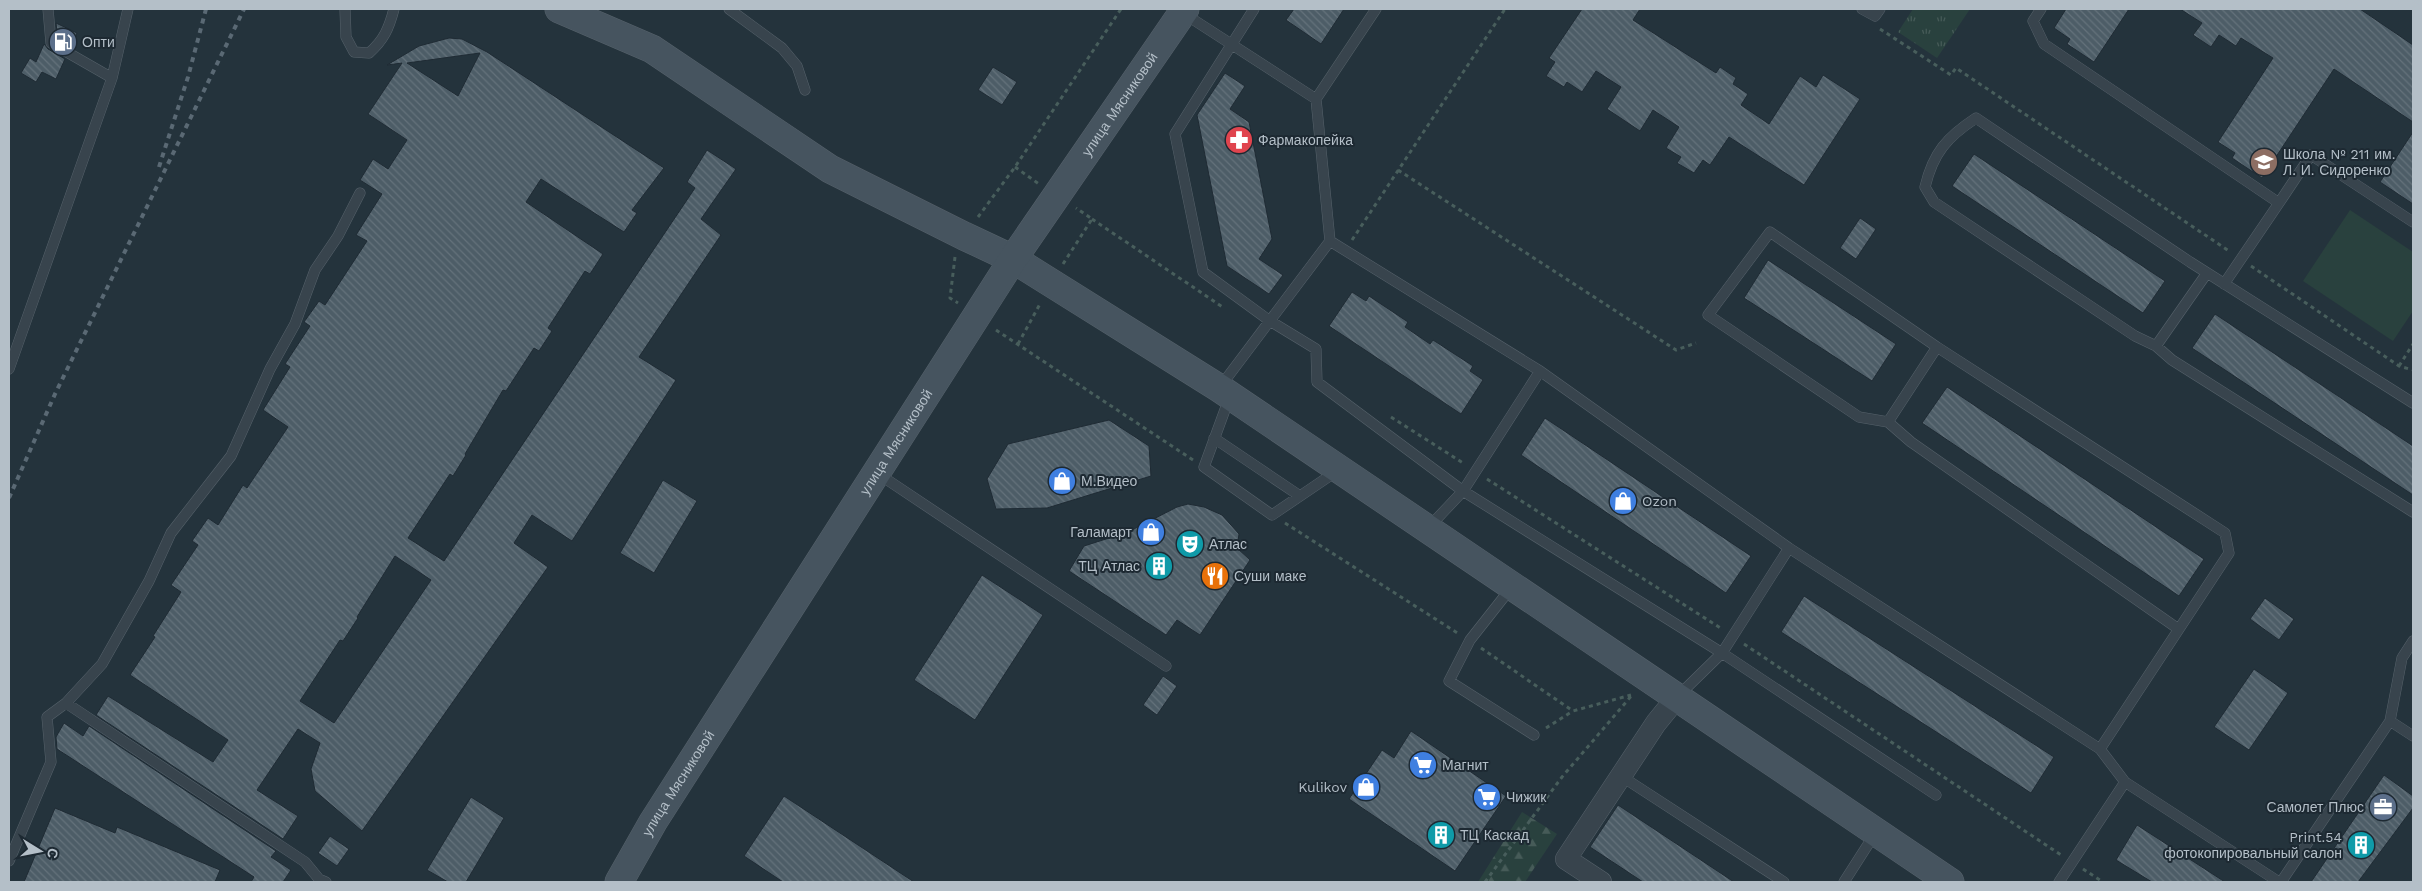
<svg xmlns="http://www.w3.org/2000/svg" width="2422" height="891" viewBox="0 0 2422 891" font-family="'Work Sans',sans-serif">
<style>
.forest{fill:url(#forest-firs)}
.park{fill:url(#park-tufts)}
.pitch{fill:#29413e}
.building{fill:url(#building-back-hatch);stroke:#1f2b34;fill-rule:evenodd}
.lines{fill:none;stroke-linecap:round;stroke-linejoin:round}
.lane-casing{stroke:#56626b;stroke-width:11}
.street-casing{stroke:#56626b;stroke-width:22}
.secondary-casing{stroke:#56626b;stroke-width:29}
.path{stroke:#485e5c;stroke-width:3;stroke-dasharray:4 4;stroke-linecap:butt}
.lane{stroke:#38444d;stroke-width:10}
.street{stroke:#38444d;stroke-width:21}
.secondary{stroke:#46545f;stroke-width:28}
.rail{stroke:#5a6974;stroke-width:4;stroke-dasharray:5 5;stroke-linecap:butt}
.labels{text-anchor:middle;stroke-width:4;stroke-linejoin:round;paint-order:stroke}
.poi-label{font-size:14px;fill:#b4bfc8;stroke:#1d2932;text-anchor:start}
.street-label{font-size:14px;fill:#b4bfc8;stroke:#1d2932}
</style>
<defs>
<pattern id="forest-firs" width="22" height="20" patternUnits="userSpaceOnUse" patternTransform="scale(1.25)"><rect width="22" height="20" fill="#29413e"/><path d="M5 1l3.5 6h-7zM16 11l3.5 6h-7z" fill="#465b58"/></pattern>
<pattern id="park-tufts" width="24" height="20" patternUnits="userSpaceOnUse" patternTransform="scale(1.25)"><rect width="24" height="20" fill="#29413e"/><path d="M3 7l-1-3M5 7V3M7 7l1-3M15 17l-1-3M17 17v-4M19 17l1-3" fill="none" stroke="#465b58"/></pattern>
<pattern id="building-back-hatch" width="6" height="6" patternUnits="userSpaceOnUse" patternTransform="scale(1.25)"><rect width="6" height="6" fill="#4d5d67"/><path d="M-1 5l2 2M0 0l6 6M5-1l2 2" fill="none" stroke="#64727b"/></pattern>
</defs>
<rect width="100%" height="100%" fill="#24333c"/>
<!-- forest -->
<path class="forest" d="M1522,812L1557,834L1525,882H1478Z"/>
<!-- park -->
<path class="park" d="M1913,9H1970L1937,58L1898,32Z"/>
<!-- pitch -->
<path class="pitch" d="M2350,210L2413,252V311L2393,341L2303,281Z"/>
<!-- building -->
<path class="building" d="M1294,9H1344L1321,44L1286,20Z
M1582,9H1640L1633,20L1716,73L1720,67L1736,78L1733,84L1748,94L1741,105L1769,124L1800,76L1816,87L1823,75L1860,99L1804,185L1729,137L1710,165L1703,160L1694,173L1677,163L1681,157L1666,148L1679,127L1653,110L1640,131L1607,109L1621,87L1596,71L1582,92L1567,82L1564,87L1546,76L1555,62L1549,58Z
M2066,9H2129L2094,62L2067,44L2070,39L2054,28Z
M2180,9H2360L2413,45V122L2334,69L2262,178L2232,158L2235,153L2218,142L2273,58L2241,38L2236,46L2219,35L2211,47L2193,35L2202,23Z
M56,23L77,33L71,46L58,39Z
M449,38L462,39L487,52L664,168L632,210L637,213L624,232L541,179L526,202L603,254L590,274L585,271L548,328L552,331L539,351L534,348L506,391L503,390L465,454L466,455L453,476L450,474L408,538L444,561L695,188L687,182L707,150L736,169L701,219L721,235L639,357L676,380L572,541L532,515L514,543L548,567L362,831L315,791L311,769L320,743L298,729L257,790L298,816L283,839L96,715L108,696L213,762L228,740L130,675L155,637L153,636L181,592L171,585L198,545L192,541L208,518L218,525L243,485L247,488L288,427L263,410L290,367L285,364L310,326L304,322L319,301L325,305L367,241L356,235L382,194L360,180L373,159L388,169L407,140L368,114L402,63L387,65L419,46ZM480,53L458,96L407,63ZM395,556L431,580L334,723L300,701L340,640L343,641L358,618L357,617Z
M44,44L48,49L65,59L56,79L42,72L36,82L21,73L30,58L36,62Z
M993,67L1017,82L1002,105L978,90Z
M1225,73L1245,86L1230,109L1249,122L1272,239L1259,259L1283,275L1269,294L1227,266L1197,115Z
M2413,132V204L2380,182Z
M1974,154L2165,281L2143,313L1952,186Z
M1860,218L1876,229L1856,259L1840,248Z
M1768,260L1896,344L1872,381L1744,298Z
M1352,292L1366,301L1369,296L1408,322L1405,327L1430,344L1433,340L1473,366L1470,371L1483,380L1461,414L1329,326Z
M2215,314L2413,446V495L2192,348Z
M1947,387L2204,559L2179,596L1922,423Z
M1545,418L1751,556L1726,593L1521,455Z
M1109,420L1149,446L1151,476L1047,508L996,509L987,479L1008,444Z
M663,480L697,501L654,573L620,553Z
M1188,504L1204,507L1222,515L1239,534L1237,548L1250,560L1200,635L1177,620L1166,635L1069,571L1084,546L1128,532L1177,507Z
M982,575L1043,615L975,720L914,680Z
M1804,596L2054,757L2031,793L1781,632Z
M2265,598L2294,619L2279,640L2250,619Z
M2254,669L2288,693L2249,750L2214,727Z
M1163,676L1177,686L1157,715L1143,705Z
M64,723L83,736L89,726L276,851L271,857L291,870L283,882H251L254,877L57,749L56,737Z
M1411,731L1506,796L1455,871L1349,799L1382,750L1394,758Z
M2384,775L2413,796V808L2358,882H2311Z
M784,796L914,882H783L744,856Z
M471,797L504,818L466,882H448L427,870Z
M1618,805L1734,882H1643L1590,847Z
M55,808L115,833L117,827L220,870L215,882H24Z
M2137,825L2225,882H2152L2116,860Z
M330,836L349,849L337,866L318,853Z"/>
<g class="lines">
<defs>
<path id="lane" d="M48,9L51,43L112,78
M345,9L346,37L354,52L369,53C384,40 389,28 394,9
M729,9L782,48L797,66L805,90
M1254,9L1175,134L1203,272L1270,321L1316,349L1317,382L1463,491L1722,653L1936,795
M1862,9L1875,16L1880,9
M2041,9L2033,21L2044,44L2279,203L2224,284
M1183,13L1316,99L1376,9
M1316,99L1330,241L1540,371L1789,548
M2279,203L2311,155L2413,222
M2156,346L2207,273
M9,369L112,78L128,9
M1220,387L1330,241
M1230,396L1204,467L1272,515L1337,471
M2413,403L2190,262L1976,118C1947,137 1933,153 1925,187L1934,202L2135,336L2156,346L2172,360L2413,512
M1888,422L1859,417L1708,315L1770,232L1937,347
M1214,438L1300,496
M877,473L1166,666
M1429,527L1463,491L1540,371
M1511,588L1470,640L1449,681L1534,735
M1678,696L1722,653L1789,548L2100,749L2125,782
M66,703L305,862L319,879L326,882
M2390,721L2402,658L2413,641
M2100,749L2229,553L2225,533L1937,347L1888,422L1911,442L2177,628
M1621,776L1784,882
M9,861L51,762L47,717L66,703L102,664L149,581L171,533L231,456L270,369L295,324L315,270L338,236L360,193
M1844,882L1876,832
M2059,882L2125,782L2279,882
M2281,882L2390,721L2413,736"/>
<path id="street" d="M1601,882L1566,859L1656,723L1678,696"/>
<g id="secondary">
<path d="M559,9L652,49L830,169L964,236L1013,259L1219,388L1950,882"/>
<path id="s1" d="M619,882L653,822L1013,259L1185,9"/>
</g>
</defs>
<!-- lane casing -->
<use href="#lane" class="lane-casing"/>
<!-- street casing -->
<use href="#street" class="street-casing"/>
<!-- secondary casing -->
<use href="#secondary" class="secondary-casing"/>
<!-- path -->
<path class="path" d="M1880,29L1951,75L1956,68L2229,251
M1015,167L1039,184
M1398,170L1676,350L1696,343
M978,217L1015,167L1121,9
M1092,219L1224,308
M1352,240L1505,9
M955,257L950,298L958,303
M1063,264L1092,219L1076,208
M2251,266L2399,366L2413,370
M996,330L1193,460
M1018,344L1041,302
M2399,366L2413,344
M1391,417L1463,463
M1487,479L1722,629
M1285,523L1459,634
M1744,644L2061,855
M1481,648L1573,711L1631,695
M1546,728L1573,711
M2083,869L2103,882
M1485,882L1562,777L1633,694"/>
<!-- lane -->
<use href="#lane" class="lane"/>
<!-- street -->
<use href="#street" class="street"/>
<!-- secondary -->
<use href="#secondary" class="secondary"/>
<!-- rail -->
<path class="rail" d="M159,167L188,77L206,9
M9,498L55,394L244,9"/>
</g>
<!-- icons -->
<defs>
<symbol id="fuel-disc" viewBox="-11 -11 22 22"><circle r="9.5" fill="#5c6f8a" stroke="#1d2932"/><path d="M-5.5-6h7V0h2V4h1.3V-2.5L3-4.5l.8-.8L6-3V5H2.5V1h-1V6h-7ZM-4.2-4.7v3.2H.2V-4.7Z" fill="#fff"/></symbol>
<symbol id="pharmacy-disc" viewBox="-11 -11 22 22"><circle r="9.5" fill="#e0444e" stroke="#1d2932"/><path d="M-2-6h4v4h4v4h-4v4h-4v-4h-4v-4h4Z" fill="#fff"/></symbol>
<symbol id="school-disc" viewBox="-11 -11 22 22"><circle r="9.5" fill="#8d6e63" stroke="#1d2932"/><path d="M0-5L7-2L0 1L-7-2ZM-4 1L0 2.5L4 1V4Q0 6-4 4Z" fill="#fff"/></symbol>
<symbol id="shop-disc" viewBox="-11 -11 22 22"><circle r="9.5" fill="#3f7fe0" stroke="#1d2932"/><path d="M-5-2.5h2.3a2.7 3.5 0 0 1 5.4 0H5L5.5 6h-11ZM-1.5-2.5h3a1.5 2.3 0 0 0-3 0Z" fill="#fff"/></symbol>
<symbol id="theatre-disc" viewBox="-11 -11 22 22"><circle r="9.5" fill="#0f9aa8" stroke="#1d2932"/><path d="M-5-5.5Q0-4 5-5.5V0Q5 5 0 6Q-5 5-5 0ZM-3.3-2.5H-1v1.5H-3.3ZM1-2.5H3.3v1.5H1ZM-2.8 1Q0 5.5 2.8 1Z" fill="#fff"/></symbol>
<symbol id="building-disc" viewBox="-11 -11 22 22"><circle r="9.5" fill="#0f9aa8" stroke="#1d2932"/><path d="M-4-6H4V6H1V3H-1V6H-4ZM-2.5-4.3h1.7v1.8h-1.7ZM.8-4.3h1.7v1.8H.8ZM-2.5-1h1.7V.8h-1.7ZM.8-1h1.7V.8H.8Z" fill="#fff"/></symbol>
<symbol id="restaurant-disc" viewBox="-11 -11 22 22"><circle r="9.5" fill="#e8710a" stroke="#1d2932"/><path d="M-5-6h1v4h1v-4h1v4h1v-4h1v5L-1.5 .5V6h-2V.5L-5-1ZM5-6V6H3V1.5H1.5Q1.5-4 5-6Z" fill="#fff"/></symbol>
<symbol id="supermarket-disc" viewBox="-11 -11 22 22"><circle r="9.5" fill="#3f7fe0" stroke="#1d2932"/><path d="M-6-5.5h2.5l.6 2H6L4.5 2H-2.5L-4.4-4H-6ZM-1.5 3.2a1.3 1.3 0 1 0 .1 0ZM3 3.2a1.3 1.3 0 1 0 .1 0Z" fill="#fff"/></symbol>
<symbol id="office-disc" viewBox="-11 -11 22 22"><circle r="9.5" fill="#5c6f8a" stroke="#1d2932"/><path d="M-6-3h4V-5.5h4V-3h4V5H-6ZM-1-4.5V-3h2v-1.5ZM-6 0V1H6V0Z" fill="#fff"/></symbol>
</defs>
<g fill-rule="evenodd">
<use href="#fuel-disc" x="47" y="26" width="32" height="32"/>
<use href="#pharmacy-disc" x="1223" y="124" width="32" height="32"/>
<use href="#school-disc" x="2248" y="146" width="32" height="32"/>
<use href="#shop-disc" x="1046" y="465" width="32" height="32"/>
<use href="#shop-disc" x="1607" y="485" width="32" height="32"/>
<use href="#shop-disc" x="1135" y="516" width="32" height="32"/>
<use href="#theatre-disc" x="1174" y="528" width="32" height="32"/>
<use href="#building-disc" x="1143" y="550" width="32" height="32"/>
<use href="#restaurant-disc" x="1199" y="560" width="32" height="32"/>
<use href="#supermarket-disc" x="1407" y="749" width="32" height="32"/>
<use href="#shop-disc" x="1350" y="771" width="32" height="32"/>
<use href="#supermarket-disc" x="1471" y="781" width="32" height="32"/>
<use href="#office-disc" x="2367" y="791" width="32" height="32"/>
<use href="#building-disc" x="1425" y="819" width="32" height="32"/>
<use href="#building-disc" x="2345" y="829" width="32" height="32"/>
</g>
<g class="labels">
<!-- poi labels -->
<g class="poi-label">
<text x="82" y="47">Опти</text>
<text x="1258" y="145">Фармакопейка</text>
<text x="2283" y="159">Школа № 211 им.<tspan x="2283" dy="16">Л. И. Сидоренко</tspan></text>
<text x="1081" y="486">М.Видео</text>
<text x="1642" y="506">Ozon</text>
<text x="1132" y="537" text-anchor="end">Галамарт</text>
<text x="1209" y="549">Атлас</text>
<text x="1140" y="571" text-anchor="end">ТЦ Атлас</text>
<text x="1234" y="581">Суши маке</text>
<text x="1442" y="770">Магнит</text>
<text x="1347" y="792" text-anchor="end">Kulikov</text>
<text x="1506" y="802">Чижик</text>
<text x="2364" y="812" text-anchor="end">Самолет Плюс</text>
<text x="1460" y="840">ТЦ Каскад</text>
<text x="2342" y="842" text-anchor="end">Print.54<tspan x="2342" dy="16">фотокопировальный салон</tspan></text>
</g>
<!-- street labels -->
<g class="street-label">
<text dy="5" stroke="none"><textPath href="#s1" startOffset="925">улица Мясниковой</textPath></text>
<text dy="5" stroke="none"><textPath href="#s1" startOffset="520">улица Мясниковой</textPath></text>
<text dy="5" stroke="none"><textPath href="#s1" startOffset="115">улица Мясниковой</textPath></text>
</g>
</g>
<!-- border -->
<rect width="2422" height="891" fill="none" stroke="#b4bfc8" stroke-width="20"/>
<!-- north arrow -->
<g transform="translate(40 851) rotate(100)" stroke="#1d2932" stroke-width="4" paint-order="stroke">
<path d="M0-4L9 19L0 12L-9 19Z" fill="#b4bfc8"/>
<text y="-8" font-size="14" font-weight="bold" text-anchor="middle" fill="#b4bfc8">С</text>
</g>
</svg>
